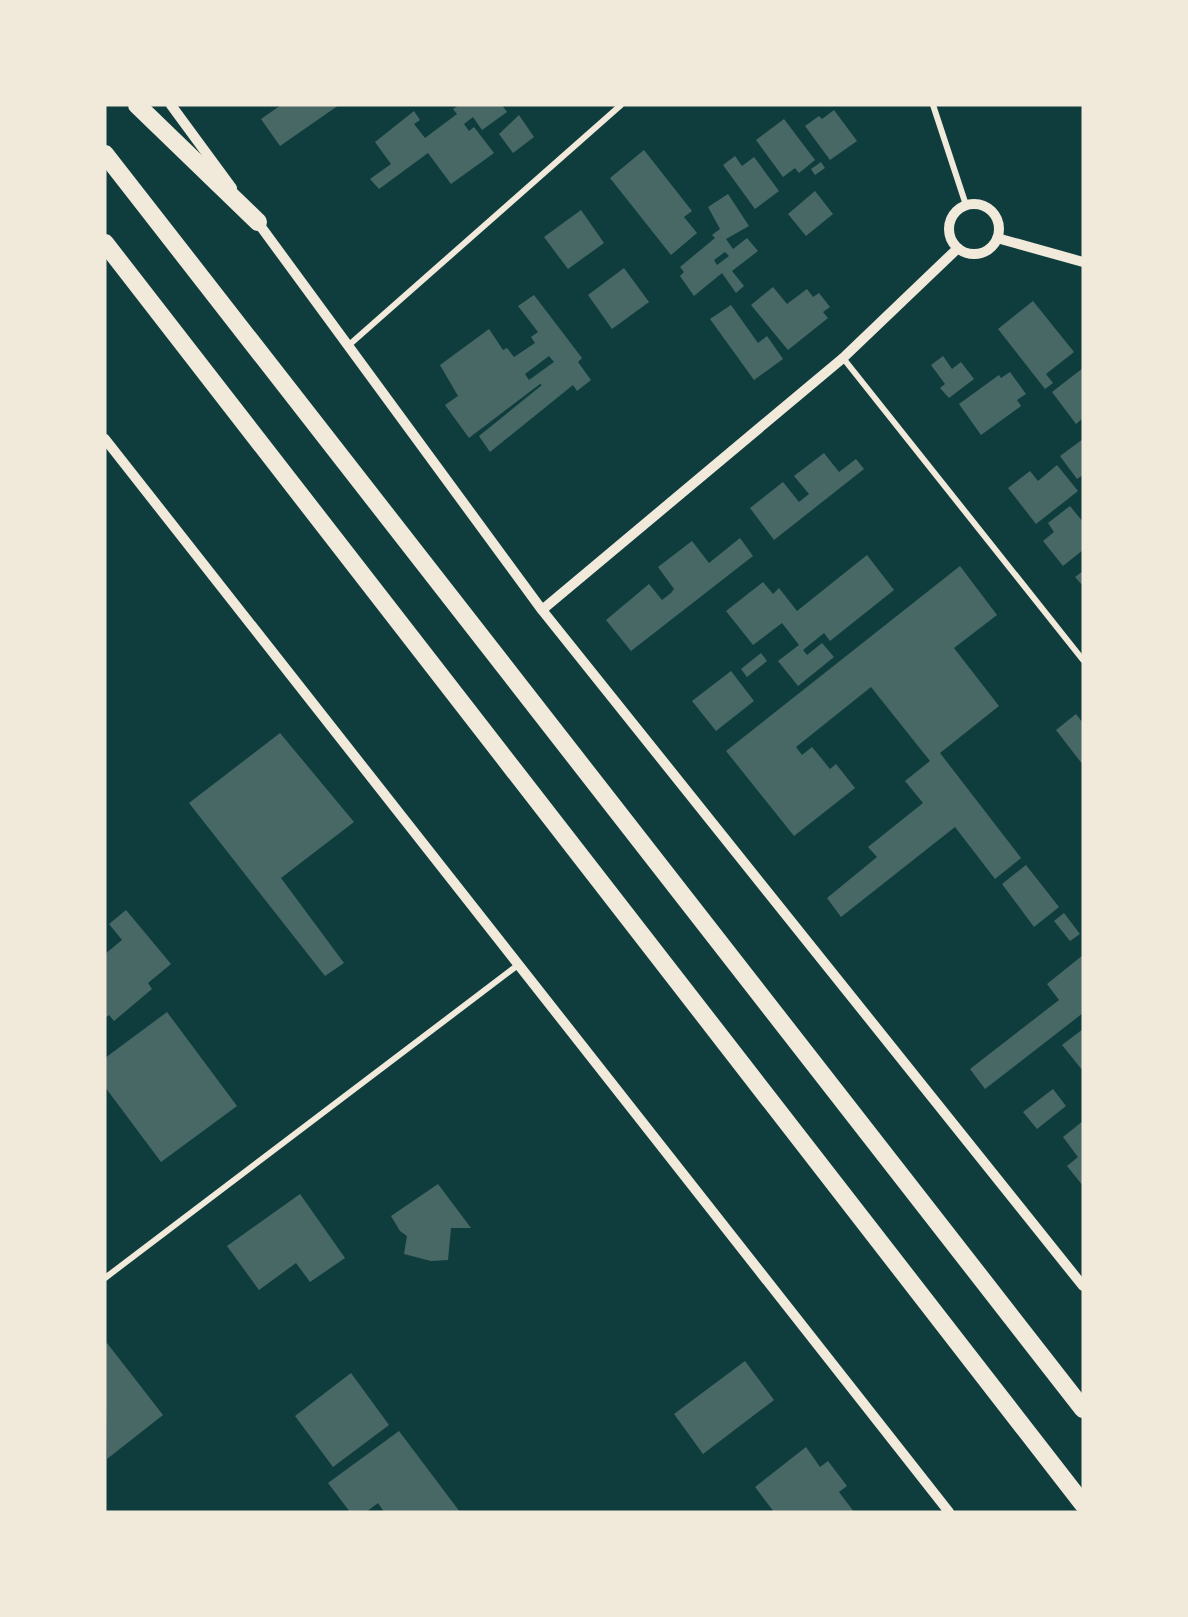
<svg xmlns="http://www.w3.org/2000/svg" width="1188" height="1617" viewBox="0 0 1188 1617" font-family="Lato,sans-serif">
<style>
.building{fill:#486865;fill-rule:evenodd}
.lines{fill:none;stroke-linecap:round;stroke-linejoin:round}
.minor{stroke:#f1e9da;stroke-width:6}
.tertiary{stroke:#f1e9da;stroke-width:10}
.motorway{stroke:#f1e9da;stroke-width:18}
</style>
<rect width="100%" height="100%" fill="#0f3d3e"/>
<!-- building -->
<path class="building" d="M281,105H339L280,146L261,119Z
M459,105H502L507,112L482,130L473,117L464,124L469,131L474,127L494,153L451,184L428,153L379,189L370,179L391,164L375,142L414,111L420,120L414,124L425,138L457,114L453,109Z
M834,110L857,141L830,160L805,126L819,116L822,119Z
M519,115L534,137L513,153L499,134Z
M784,119L815,160L799,173L795,168L783,177L756,140Z
M644,150L692,211L684,217L697,233L671,255L610,178Z
M735,156L742,166L754,157L779,191L755,209L723,165Z
M821,162L825,168L815,175L811,169Z
M815,191L833,214L806,236L788,214Z
M728,194L749,226L726,239L733,249L747,238L758,251L732,271L744,286L736,293L722,273L694,296L680,276L684,272L680,267L715,238L712,235L720,229L708,207ZM725,252L729,256L717,265L714,260Z
M581,210L604,243L568,269L544,237Z
M624,268L649,302L612,329L588,295Z
M773,287L787,304L807,289L813,297L819,293L830,307L823,312L828,318L788,350L751,305Z
M534,295L582,358L578,362L591,380L577,391L573,385L490,452L479,436L542,385L540,384L469,438L445,405L458,396L440,365L489,329L503,350L507,348L514,357L535,343L531,337L538,332L518,306ZM549,356L554,362L529,380L525,374Z
M1033,301L1074,352L1046,374L1053,383L1045,389L998,329Z
M731,305L758,343L767,336L783,359L754,380L710,319Z
M943,356L952,369L961,362L974,379L949,398L940,388L945,384L931,365Z
M1083,368V418L1076,424L1052,392Z
M1010,372L1026,394L1017,400L1021,406L981,435L959,404L999,375L1001,378Z
M1083,439V475L1077,479L1060,456Z
M824,453L839,472L856,459L864,469L774,540L750,508L783,482L799,502L809,494L794,476Z
M1057,465L1078,491L1036,524L1008,488L1030,471L1038,481Z
M1070,506L1083,522V550L1063,566L1043,541L1054,532L1048,523Z
M740,538L753,556L631,651L606,620L649,584L662,600L671,593L674,589L658,567L692,541L709,563Z
M867,555L894,590L830,641L824,633L803,650L807,655L822,643L834,657L798,686L778,661L799,645L782,623L753,645L726,611L763,582L773,594L779,588L797,611Z
M960,566L997,615L954,648L999,706L940,753L1021,858L995,879L955,827L841,917L827,898L877,857L868,847L923,803L905,781L930,761L871,687L796,747L802,755L812,747L830,769L836,764L855,788L794,836L726,751Z
M1083,571V586L1075,577Z
M761,653L767,661L747,677L741,669Z
M731,671L754,701L716,731L692,701Z
M1076,714L1083,723V765L1056,730Z
M280,733L354,822L281,878L344,963L325,976L189,803Z
M1026,865L1059,907L1034,927L1002,884Z
M126,910L171,964L148,983L152,989L114,1021L109,1015L105,1018V954L122,940L109,924Z
M1064,913L1080,934L1070,941L1054,921Z
M1083,955V1013L985,1089L970,1069L1059,1000L1047,984Z
M167,1012L237,1106L161,1162L105,1087V1058Z
M1083,1029V1071L1062,1045Z
M1053,1089L1066,1106L1037,1129L1023,1112Z
M1083,1121V1186L1067,1166L1078,1157L1063,1137Z
M438,1184L471,1228H451L448,1260L431,1261L404,1254L407,1236L400,1231L391,1216Z
M300,1194L345,1258L310,1282L296,1263L259,1290L227,1246Z
M107,1343L163,1415L107,1459L105,1345Z
M745,1361L774,1400L703,1454L674,1414Z
M351,1373L389,1425L333,1467L295,1416Z
M399,1431L460,1512H384L378,1503L366,1512H350L328,1483Z
M806,1447L820,1467L828,1461L847,1486L839,1492L854,1512H774L755,1487Z"/>
<g class="lines">
<!-- minor -->
<path class="minor" d="M933,105L966,205
M349,345L621,105
M843,358L1083,660
M105,1278L518,965"/>
<!-- tertiary -->
<path class="tertiary" d="M171,105L232,188
M949 229a25 25 0 1 1 50 0a25 25 0 1 1-50 0Z
M256,220L542,610L1083,1286
M997,238L1083,262
M105,439L949,1512
M542,610L843,358L958,248"/>
<!-- motorway -->
<path class="motorway" d="M137,105L258,222
M105,154L1083,1409
M105,243L1083,1504"/>
</g>
<!-- border -->
<rect width="1188" height="1617" fill="none" stroke="#f1e9da" stroke-width="213"/>
</svg>
